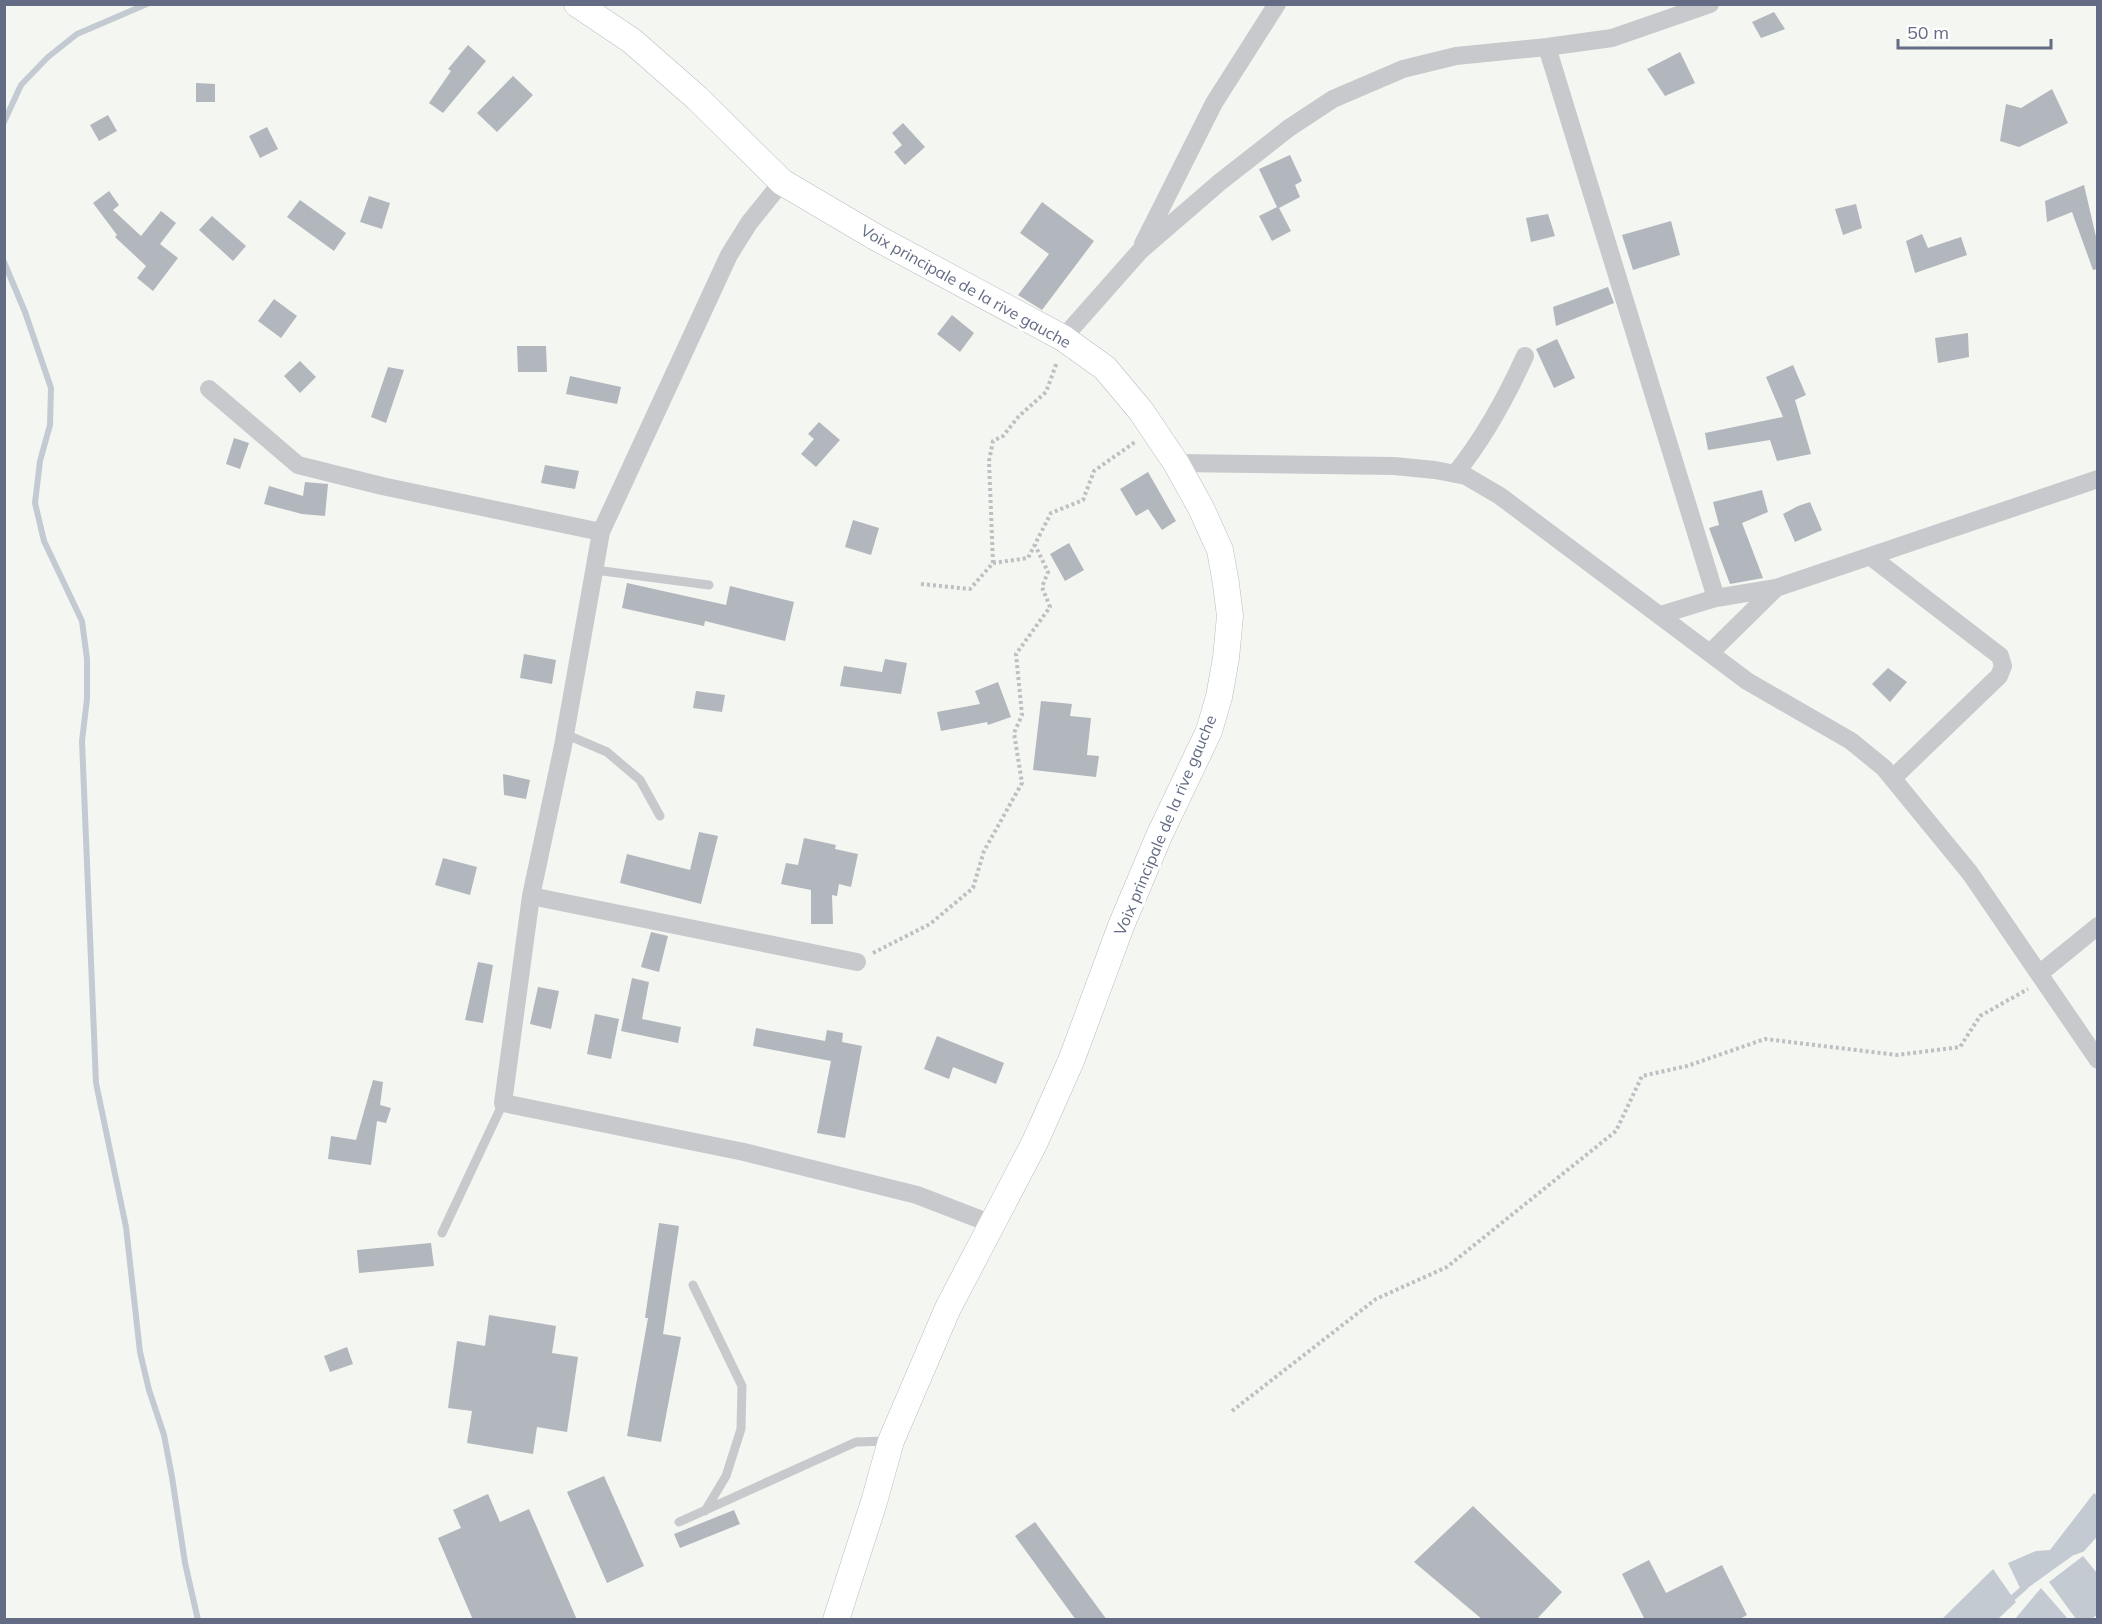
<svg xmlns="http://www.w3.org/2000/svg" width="2102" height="1624" viewBox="0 0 2102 1624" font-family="Mulish,sans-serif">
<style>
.water{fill:#c4cad1}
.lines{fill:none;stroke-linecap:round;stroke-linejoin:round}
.stream{stroke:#c4cad1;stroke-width:6}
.building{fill:#b2b6bd}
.secondary-casing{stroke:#bbbdc3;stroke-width:27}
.path{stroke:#bebfc2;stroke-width:4;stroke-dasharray:3 3;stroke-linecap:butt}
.lane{stroke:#c7c9cd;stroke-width:9}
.street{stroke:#c7c9cd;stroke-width:18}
.secondary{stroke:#fff;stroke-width:26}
.labels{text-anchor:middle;stroke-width:6;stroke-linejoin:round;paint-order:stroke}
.street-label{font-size:16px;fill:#636c84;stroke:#fff}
</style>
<rect width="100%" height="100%" fill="#f4f6f1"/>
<!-- water -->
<path class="water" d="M2094,1493L2097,1495V1528L2082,1549L2022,1592L2008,1563L2036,1551L2050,1550Z
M2083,1556L2097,1573V1615L2091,1619H2076L2049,1582Z
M1993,1569L2016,1602L1998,1619H1942Z
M2041,1588L2068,1619H2015Z"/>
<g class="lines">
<!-- stream -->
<path class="stream" d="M4,122L21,85L48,57L77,34L147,4
M4,262L25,312L51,388L50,425L40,461L35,503L44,541L82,621L87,659V699L82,741L96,1083L126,1227L140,1352L149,1390L164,1435L172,1477L185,1563L198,1620
M2074,1552L2082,1549L2098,1531
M2008,1602L2025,1587"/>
</g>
<!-- building -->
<path class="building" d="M1774,12L1785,29L1761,38L1752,22Z
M468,45L486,61L443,113L429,103L451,71L448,69Z
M1680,52L1695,83L1665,96L1647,69Z
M513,76L533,95L497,132L477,113Z
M196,83L215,84V102H196Z
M2052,89L2068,123L2019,147L2000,141L2006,104L2021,108Z
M108,115L117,131L99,141L90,125Z
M903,123L925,147L905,165L894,152L902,145L892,133Z
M267,127L278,149L260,158L249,136Z
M1290,155L1302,181L1295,185L1300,197L1279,208L1291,231L1272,241L1259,216L1277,207L1259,169Z
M2084,185L2097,241V269L2093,270L2072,212L2047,222L2045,201Z
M109,191L119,205L113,210L141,236L161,211L176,223L160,244L178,258L153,291L137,278L146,266L115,237L117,235L93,203Z
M369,196L390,203L382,229L360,222Z
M300,200L346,233L334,251L287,217Z
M1042,202L1094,241L1042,310L1018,295L1049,254L1020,233Z
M1856,204L1862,228L1843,235L1835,209Z
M1548,214L1555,236L1531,242L1526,218Z
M212,216L246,246L233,261L199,230Z
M1671,221L1680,255L1633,270L1622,235Z
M1922,234L1928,248L1961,237L1967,255L1915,273L1906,241Z
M1608,287L1614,303L1556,326L1553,307Z
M274,299L297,316L281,338L258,321Z
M952,315L974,333L960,352L937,334Z
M1968,333L1969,357L1938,363L1935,338Z
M1557,339L1575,378L1554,388L1536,349Z
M517,346H546L547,372H518Z
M300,361L316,377L300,393L284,376Z
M1793,365L1806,395L1795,400L1811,454L1777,461L1770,440L1708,450L1705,433L1783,417L1766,377Z
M388,367L404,370L386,423L371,417Z
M570,376L621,387L617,404L566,394Z
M819,422L840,440L816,467L801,454L814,439L808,434Z
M234,438L249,443L240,469L226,464Z
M545,465L579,471L575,489L541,483Z
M1148,472L1176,521L1162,530L1148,509L1136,516L1120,489Z
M305,482L328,484L325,516L302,514L264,504L269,486L303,496Z
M1762,490L1768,512L1742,523L1763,578L1730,584L1709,528L1719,525L1713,502Z
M1810,502L1822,530L1795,542L1783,514L1798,506Z
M853,520L879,528L871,555L845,547Z
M1069,543L1084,570L1065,581L1050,554Z
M627,583L726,605L730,586L794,602L785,641L705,621L704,626L622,608Z
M524,654L556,660L552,684L520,678Z
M885,659L907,663L901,694L840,686L844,666L882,672Z
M1888,668L1907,682L1890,702L1872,684Z
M998,682L1011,717L988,725L987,722L941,731L937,712L980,704L975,691Z
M696,691L725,695L722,712L693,708Z
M1041,701L1072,704L1070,716L1091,718L1087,755L1099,756L1096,777L1033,770Z
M503,774L530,780L526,799L504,795Z
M699,832L718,836L701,904L620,883L627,854L690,870Z
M804,838L836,845L835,849L858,854L851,887L839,884L837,896L832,895L833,924H811V890L781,884L786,863L798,865Z
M443,858L477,867L470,895L435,885Z
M651,932L668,936L659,972L641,967Z
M478,962L493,965L483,1023L465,1020Z
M632,978L649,982L642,1019L681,1027L678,1043L621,1031Z
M538,987L559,991L551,1029L530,1024Z
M595,1014L619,1019L611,1059L587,1054Z
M756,1028L825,1041L827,1030L843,1033L842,1042L862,1046L845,1138L817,1133L831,1061L753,1046Z
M937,1036L1004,1063L996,1084L953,1067L949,1079L924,1069Z
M373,1080L383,1082L380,1105L391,1108L386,1123L377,1121L371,1165L328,1159L331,1136L356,1140Z
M659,1223L679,1226L663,1334L681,1337L661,1442L627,1436L648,1318H645Z
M431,1243L434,1266L359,1273L357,1250Z
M489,1315L556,1326L552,1353L578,1357L567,1432L537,1427L533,1454L467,1443L472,1411L448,1408L457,1341L485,1346Z
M347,1347L353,1364L330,1372L324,1356Z
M604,1476L644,1566L607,1583L567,1492Z
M488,1494L500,1522L529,1509L577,1620H473L438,1538L461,1528L453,1510Z
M1473,1506L1562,1592L1536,1620H1483L1414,1562Z
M734,1510L740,1524L680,1548L674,1534Z
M1035,1522L1107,1620H1076L1015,1536Z
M1649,1560L1666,1593L1722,1565L1747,1615L1738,1620H1645L1622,1574Z"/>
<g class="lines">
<defs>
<path id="secondary" d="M577,4L632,41L697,98L782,182L877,238L1063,338L1105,368L1141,411L1176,463L1201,508L1220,550L1226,584L1230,616L1226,658L1219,697L1209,731L1159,836L1121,926L1071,1061L1034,1144L948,1308L891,1441L874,1502L836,1620"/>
</defs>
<!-- secondary casing -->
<use href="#secondary" class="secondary-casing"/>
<!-- path -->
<path class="path" d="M993,563L1028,558L1051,513L1083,500L1094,471L1135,442
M921,584L970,589L993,563L989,461L993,441L1003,436L1019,416L1046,392L1057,362
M873,953L930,924L973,888L984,851L1022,783L1014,733L1022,715L1016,654L1050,607L1042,587L1048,572L1035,545
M1232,1411L1376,1299L1447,1267L1616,1131L1642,1076L1687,1066L1765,1039L1897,1055L1960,1047L1980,1016L2028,989"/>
<!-- lane -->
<path class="lane" d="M595,570L709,585
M565,734L607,752L640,780L660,816
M442,1233L503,1103
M693,1285L742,1386L741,1429L726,1476L705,1511
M679,1522L856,1442L888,1441"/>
<!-- street -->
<path class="street" d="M1547,47L1716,598
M782,182L749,223L729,255L601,532L563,746L531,896L503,1103L744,1152L917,1195L992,1224
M1143,244L1214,103L1277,4
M1063,338L1140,251L1220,182L1289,128L1333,99L1403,69L1456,56L1547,47L1612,38L1710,4
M209,389L298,465L382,486L601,532
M1176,463L1394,466L1435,470L1466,476L1500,496L1747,681L1851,741L1884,768L1970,873L2098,1060
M1455,474C1484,438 1506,398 1525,356
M1870,556L2000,656L2003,666L1999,676L1893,778
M1660,615L1716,598L1776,588
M1710,653L1776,588L2098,479
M531,896L857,962
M2039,974L2098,926"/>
<!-- secondary -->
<use href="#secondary" class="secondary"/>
</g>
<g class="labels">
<!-- street labels -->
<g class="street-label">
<text transform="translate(966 286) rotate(29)" y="6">Voix principale de la rive gauche</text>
<text transform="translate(1165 825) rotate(-67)" y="6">Voix principale de la rive gauche</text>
</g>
</g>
<!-- border -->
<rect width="2102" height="1624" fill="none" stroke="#636c84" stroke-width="12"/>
<!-- scale -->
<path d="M1898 39v9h153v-9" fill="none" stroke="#636c84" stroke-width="3"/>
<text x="1907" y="39" font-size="18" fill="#636c84" stroke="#ffffff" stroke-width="4.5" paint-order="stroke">50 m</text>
</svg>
